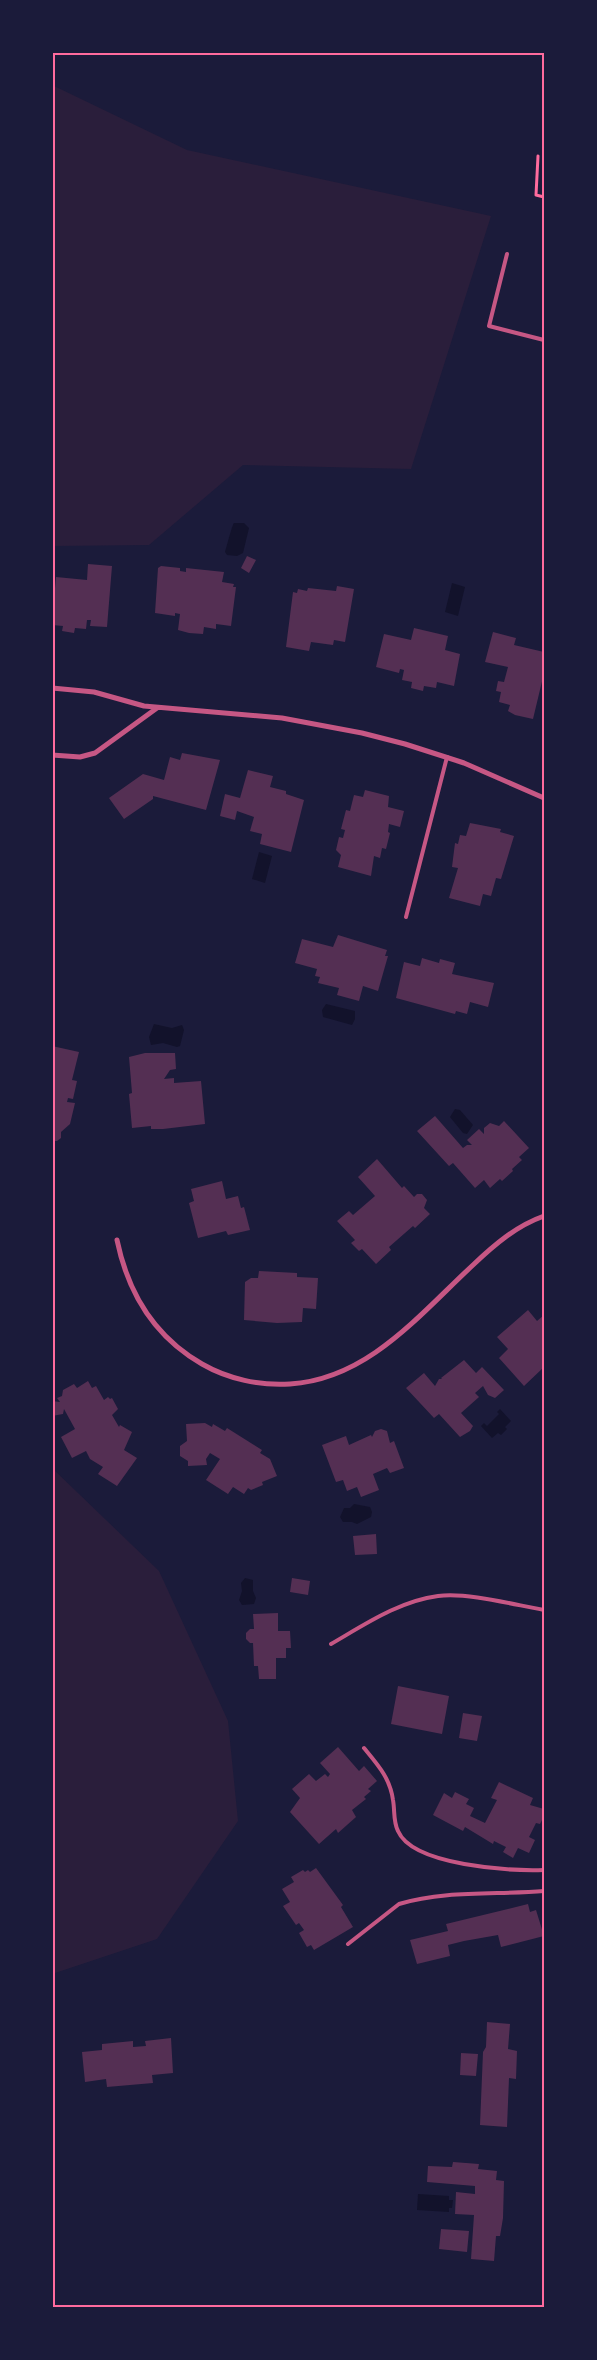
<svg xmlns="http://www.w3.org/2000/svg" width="597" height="2360" viewBox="0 0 597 2360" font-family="'IBM Plex Sans',sans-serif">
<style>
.green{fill:#2a1e3b}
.water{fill:#12122b}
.building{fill:#542f53}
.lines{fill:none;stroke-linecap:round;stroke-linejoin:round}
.path{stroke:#ff6b9d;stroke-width:3}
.service{stroke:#c65784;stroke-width:4}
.minor{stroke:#c65784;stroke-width:5}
.neatline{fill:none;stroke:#ff6b9d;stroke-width:2}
</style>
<rect width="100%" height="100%" fill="#1b1b3a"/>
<!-- green -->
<path class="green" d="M52,85L187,150L491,216L411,469L243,465L149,545L53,546Z
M53,1469L159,1571L228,1721L238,1821L157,1939L55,1973L53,1993Z"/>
<!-- water -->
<path class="water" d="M234,523H244L249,528L243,553L237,556L227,555L225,552C227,546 232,525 234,523Z
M452,583L465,587L458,616L445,612Z
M259,852L272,856L265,883L252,879Z
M326,1004L355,1011V1019L352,1025L323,1017L322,1010Z
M154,1024L172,1028L182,1025L184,1030L180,1046L177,1047L163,1043L151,1045L149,1037Z
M455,1109L460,1110L473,1125L467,1134L463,1133L450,1117Z
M500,1409L511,1421L505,1427L507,1429L501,1435L498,1433L492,1438L481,1426L484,1423L487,1426L499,1414L497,1412Z
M354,1504L370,1507L372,1512L371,1517L357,1524L352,1522H343L340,1517L344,1508H350Z
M245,1578L253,1580V1591L256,1598L254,1604L242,1605L239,1600L242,1591L241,1583Z
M418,2194L449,2196V2200H453L452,2208H449V2212L417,2210Z"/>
<!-- building -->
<path class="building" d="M247,556L256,560L249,573L241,568Z
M88,564L112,566L107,627L90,626L91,620H87L86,629L75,628L74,633L62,631L63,626L52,625V588H55L56,577L87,580Z
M161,566L180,568V571L186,572V568L224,572L222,582L234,584L233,587H236L231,626L216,624V629L204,627L203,634L189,633L178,630L180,614L175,613V616L155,613L158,568Z
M337,586L354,589L345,642L334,640L333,645L311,642L309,651L286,647L293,592L297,593L298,589L307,591L308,588L336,591Z
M414,628L448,636L445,650L460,654L454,686L437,682L436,688L424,686L423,691L411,688L412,682L402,680L404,670L400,669L399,673L376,667L384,634L411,640Z
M493,632L516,638L514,645L544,652V673L533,719L515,715L508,711L510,705L499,702L501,692L496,691L498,681L504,682L508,667L485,662Z
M182,753L220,760L206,810L153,796V799L124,819L109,798L143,774L164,780L170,757L180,760Z
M248,770L273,776L270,787L286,791V794L304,800L291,852L260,844L262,834L250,831L254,817L237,811L235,820L220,816L225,794L240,798Z
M365,790L389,796L388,807L404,811L400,827L389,824L388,832L390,833L386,849L382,848L380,858L374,856L371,876L338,867L341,855L336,850L339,837L343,838L345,830L341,829L346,810L350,811L354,795L363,797Z
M470,823L501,829L500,832L514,836L501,879L496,878L491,896L483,894L480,906L449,898L458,868L452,867L455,843L458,844L460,835L466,836Z
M338,935L387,950L385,956H388L378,991L363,986L359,1001L337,995L339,988L318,983L320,977L315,976L317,969L295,963L302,939L333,947Z
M422,958L439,963L440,959L455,963L452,974L494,983L488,1007L470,1002L467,1014L456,1011L455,1014L396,998L404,962L420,966Z
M52,1046L79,1052L72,1080L77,1081L73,1099L68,1098L67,1102L75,1103L70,1124L61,1132V1138L57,1141H52Z
M145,1053H175L176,1069L170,1070L164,1079L174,1078V1083L201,1081L205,1124L163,1129H151V1126L132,1128L129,1094L132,1093L129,1057Z
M435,1116L463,1148L467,1145H472L467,1140L479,1129L484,1134V1128L490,1123L499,1126L504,1121L529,1148L519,1157L522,1160L512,1169L513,1171L502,1181L500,1179L490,1188L484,1180L475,1188L453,1163L449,1166L417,1131Z
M377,1159L402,1188L404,1186L414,1197L417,1194H422L427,1200L424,1208L430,1214L415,1228L413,1226L389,1247L391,1250L376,1264L362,1249L359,1251L351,1243L355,1240L337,1221L349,1211L353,1215L375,1196L358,1177Z
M222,1181L226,1199L238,1196L241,1208L244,1207L250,1230L228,1235L226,1231L198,1238L189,1203L194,1201L191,1189Z
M259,1271L297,1273V1277L318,1278L316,1309L303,1308L302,1322L277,1323L244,1320L245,1282L251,1278H258Z
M528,1310L537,1321L544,1315V1367L524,1386L499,1358L508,1349L497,1337Z
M464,1360L476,1373L482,1367L504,1390L495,1398L488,1395L483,1386L475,1393L479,1397L461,1413L473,1426L470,1431L460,1437L439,1414L434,1418L406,1388L424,1373L435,1386L439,1379H442L441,1378Z
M88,1381L92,1388L96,1386L104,1400L108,1397L110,1399L112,1398L118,1409L112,1415L119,1427L120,1425L132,1432L124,1450L137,1458L117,1486L98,1474L103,1467L90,1459L86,1451L72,1458L61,1437L75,1429L64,1409L63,1414L52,1416V1401L60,1402L57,1398L62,1396L63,1390L74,1384L77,1388Z
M205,1423L212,1427L213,1424L225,1431L227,1428L262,1450L260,1453L270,1459L277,1476L262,1482L263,1485L251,1490L248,1488L244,1494L233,1487L228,1494L206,1480L220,1459L210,1453L206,1459L207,1465L188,1466V1461L180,1456V1446L187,1441L186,1424Z
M381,1429L387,1431L390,1443L394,1441L404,1468L390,1473L387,1468L373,1474L379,1490L361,1497L357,1487L347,1491L343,1480L336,1482L322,1445L346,1436L349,1445L371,1435L372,1437L375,1431Z
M376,1534L377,1554L355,1555L353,1536Z
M292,1578L310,1581L308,1595L290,1592Z
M278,1613V1631H290L291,1648H286V1658H276V1679H259L258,1666H254L253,1643H250L246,1639V1633L250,1629H254L253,1614Z
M398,1686L449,1696L442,1734L391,1724Z
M463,1713L482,1716L477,1741L459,1738Z
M338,1747L359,1771L364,1766L377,1781L368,1789L371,1791L364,1797L366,1799L352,1810L356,1817L338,1833L336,1829L319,1844L290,1812L300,1798L292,1789L309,1774L316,1781L325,1774L328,1777L330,1774L320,1763Z
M499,1782L533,1798L530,1805L544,1809V1816L540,1824L536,1823L529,1837L535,1840L529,1853L518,1848L513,1858L503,1852L506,1847L494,1841L493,1844L465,1827L463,1831L433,1815L444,1793L452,1798L455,1792L469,1799L466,1804L474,1808L470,1816L485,1823L497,1800L491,1798Z
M316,1868L343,1905L341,1907L353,1927L314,1950L311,1945L307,1947L299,1933L304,1930L299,1923L296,1925L283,1906L290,1902L282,1889L294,1882L291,1877L303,1870L305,1872L308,1870L310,1872Z
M528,1904L530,1912L536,1910L544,1936L501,1947L498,1935L464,1941L448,1945L450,1956L417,1964L410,1940L448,1931L446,1924Z
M487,2022L510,2024L508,2049L517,2051L516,2079L509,2078L507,2127L480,2125L483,2052L486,2047Z
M171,2038L173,2073L152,2075L153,2083L107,2087L106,2079L85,2082L82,2052L102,2050V2044L133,2041V2047L146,2046L145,2041Z
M461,2053L478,2054L476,2076L460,2075Z
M453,2162L479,2164L478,2169L497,2171L496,2180L504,2181L503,2218L500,2236H496L494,2261L471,2259L474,2215L455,2214L456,2192L475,2194V2186L427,2182L428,2166L452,2167Z
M441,2229L469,2231L467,2252L439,2249Z"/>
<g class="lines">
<!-- path -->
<path class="path" d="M538,156L536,195L544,197"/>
<!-- service -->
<path class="service" d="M507,254L489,326L544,340
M406,917L447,757
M331,1644C364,1625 399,1601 438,1596C467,1592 515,1605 544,1610
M364,1748C378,1765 390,1778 393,1800C395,1811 393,1821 398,1831C413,1866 511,1871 544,1870
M348,1944L399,1904C445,1890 497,1895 544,1891"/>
<!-- minor -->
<path class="minor" d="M52,688L94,692L144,706L282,718L362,733L405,744L464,763L544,798
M52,755L80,757L95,753L157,708
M117,1240C128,1293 155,1337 202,1364C228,1379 260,1386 290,1384C368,1379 419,1315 473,1265C494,1245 516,1226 544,1216"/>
</g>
<!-- border -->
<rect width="597" height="2360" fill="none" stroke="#1b1b3a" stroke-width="108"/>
<rect x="54" y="54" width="489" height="2252" class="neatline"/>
</svg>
